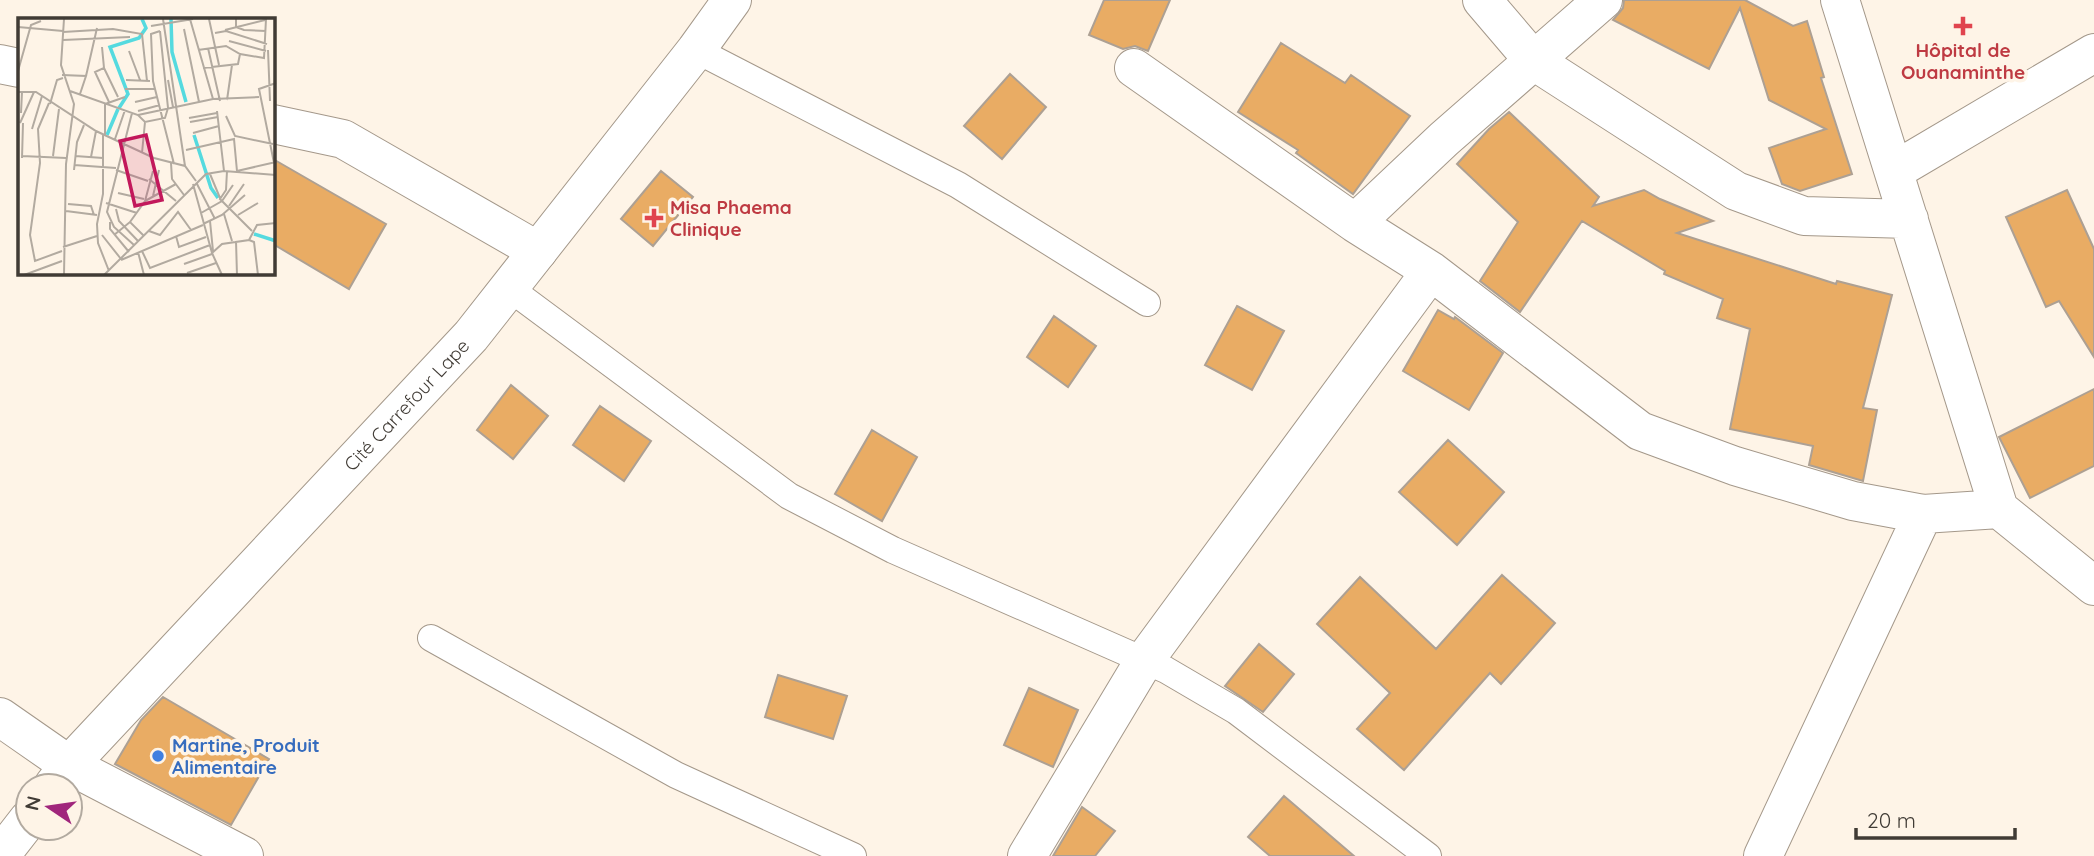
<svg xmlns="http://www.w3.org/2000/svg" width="2094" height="856" viewBox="0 0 2094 856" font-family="Quicksand,sans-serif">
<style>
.building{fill:#e9ac64;stroke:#ada093;stroke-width:2}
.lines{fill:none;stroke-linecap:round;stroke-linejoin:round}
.service-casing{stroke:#a4988a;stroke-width:28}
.minor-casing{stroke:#a4988a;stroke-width:40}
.tertiary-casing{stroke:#a4988a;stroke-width:40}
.service{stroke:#fff;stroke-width:26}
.minor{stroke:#fff;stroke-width:38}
.tertiary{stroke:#fff;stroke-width:38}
.health-dot{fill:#e0444e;stroke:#fef4e7;stroke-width:2.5}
.shop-dot{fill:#3f7fe0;stroke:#fef4e7;stroke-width:2.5}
.labels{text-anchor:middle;stroke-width:7;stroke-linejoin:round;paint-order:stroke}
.health-label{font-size:19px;font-weight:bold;fill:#be3a42;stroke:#fef4e7}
.street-label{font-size:19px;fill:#403b35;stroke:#fef4e7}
.shop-label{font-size:19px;font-weight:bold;fill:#366cbe;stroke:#fef4e7;text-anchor:start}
.inset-river{fill:none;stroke:#55dadf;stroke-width:3.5}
.inset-road{fill:none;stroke:#b2aaa0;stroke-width:2}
.view{fill:#c2185b;fill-opacity:0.15;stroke:#c2185b;stroke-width:3.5}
.inset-edge{fill:none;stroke:#403b35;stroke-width:3.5}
</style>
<rect width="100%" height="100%" fill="#fef4e7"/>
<!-- building -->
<path class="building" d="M1104,0H1170L1148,51L1135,46L1123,49L1089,35Z
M1624,0H1745L1793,26L1807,21L1824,77L1821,78L1852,174L1800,191L1782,184L1769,148L1826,129L1769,100L1740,8L1709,69L1613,20L1623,8Z
M1281,43L1345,83L1351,75L1410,116L1353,194L1296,153L1298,150L1238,112Z
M1010,74L1046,107L1002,159L964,126Z
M1509,112L1599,197L1593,206L1644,190L1660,199L1713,221L1677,233L1836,284L1837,281L1892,295L1863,408L1877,410L1863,481L1809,465L1813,446L1730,429L1750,329L1717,318L1723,299L1664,274L1665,271L1582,221L1520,312L1480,281L1518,222L1457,164L1489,129Z
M273,159L386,224L349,289L273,244Z
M661,171L693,197L653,246L621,219Z
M2067,190L2094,249V357L2059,301L2046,307L2006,217Z
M1237,306L1284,331L1252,390L1205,365Z
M1438,310L1454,319L1455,317L1503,353L1469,410L1403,371Z
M1054,316L1096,346L1068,387L1027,357Z
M511,385L548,416L513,459L477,430Z
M2094,389V466L2030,498L1999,437Z
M600,406L651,441L624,481L573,445Z
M872,430L917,457L882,521L835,494Z
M1448,440L1504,492L1457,545L1399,492Z
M1502,575L1555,623L1501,684L1490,673L1404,770L1357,729L1390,693L1317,624L1360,577L1436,649Z
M1259,644L1294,674L1263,712L1225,686Z
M778,675L847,696L833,739L765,717Z
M1029,688L1078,710L1053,767L1004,745Z
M163,697L269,759L231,825L115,764L141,720Z
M1284,796L1354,856H1270L1248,837Z
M1082,807L1115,831L1095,856H1053Z"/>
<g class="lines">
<defs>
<path id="service" d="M696,50L958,185L1147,303
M509,288L789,496L893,550L1166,670L1236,711L1428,856
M431,638L676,775L853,856"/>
<path id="minor" d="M1482,0L1534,61L1736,191L1804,216L1909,219
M1840,0L1999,509
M0,64L19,68
M1134,68L1355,223L1431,271L1640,431L1735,466L1853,501L1923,514L1999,509L2094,586
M273,124L343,139L538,251
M1894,171L2094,53
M1355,223L1444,139L1603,0
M0,717L69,765L244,856
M1027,856L1144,661L1431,271
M1763,856L1923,514"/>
<g id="tertiary">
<path id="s1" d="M53,786L69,765L471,336L696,50L732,0"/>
<path d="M0,856L28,820"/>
</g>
</defs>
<!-- service casing -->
<use href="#service" class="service-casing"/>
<!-- minor casing -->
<use href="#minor" class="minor-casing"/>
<!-- tertiary casing -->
<use href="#tertiary" class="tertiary-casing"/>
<!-- service -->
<use href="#service" class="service"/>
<!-- minor -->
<use href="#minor" class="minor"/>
<!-- tertiary -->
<use href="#tertiary" class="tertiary"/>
</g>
<!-- markers -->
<g class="health-dot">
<path d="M1959.5 15.5h7v7h7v7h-7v7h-7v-7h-7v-7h7z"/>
<path d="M650.5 207.5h7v7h7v7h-7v7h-7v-7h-7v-7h7z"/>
</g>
<circle class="shop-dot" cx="158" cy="756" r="7"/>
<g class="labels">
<!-- health labels -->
<g class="health-label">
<text x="1963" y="57">Hôpital de<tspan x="1963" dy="22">Ouanaminthe</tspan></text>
<text x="670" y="214" text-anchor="start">Misa Phaema<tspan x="670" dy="22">Clinique</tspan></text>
</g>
<!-- street labels -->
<g class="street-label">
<text dy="7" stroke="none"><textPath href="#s1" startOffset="520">Cité Carrefour Lape</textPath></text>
</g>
<!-- shop labels -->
<g class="shop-label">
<text x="172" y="752">Martine, Produit<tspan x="172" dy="22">Alimentaire</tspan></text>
</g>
</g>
<!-- overview -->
<g transform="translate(18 18)">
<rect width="257" height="257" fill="#fef4e7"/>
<path class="inset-river" d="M153,1L154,34L168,84M101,90L110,76L92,29L121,20L128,10L124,1M89,117L100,91M176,117L193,170L200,180M236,216L258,223"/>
<path class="inset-road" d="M46,1L43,47L56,86L48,146L46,257M145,1L167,148M172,1L195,81M191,1L201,47M218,1V9L226,12L248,13M133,8L175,1M0,9L45,13M166,11L181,84M207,12L247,2M142,13L133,16L135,63L156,146M45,14L95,11L124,16L129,63M197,15L208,13L249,26M45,22L112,19M211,23L248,33M84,29L86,50L77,54L91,84M190,30L202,83M180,32L208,28L222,36L246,40L248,1M250,32L252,83M111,33L122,62M86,50L100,79M185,50L220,46L222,36M0,53L13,7L23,3M44,57L68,58L62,76M68,58L79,10M108,62L132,63M150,62L155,89M107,71H136M52,73L120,97L127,104L147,100L150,90L142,13M0,74H18L78,113L136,140L167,148L178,163M209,82L214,47M117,84L139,79M31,85L20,111L22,145L12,217L17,243L44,233M32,86L39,62L45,60M120,93L142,87M199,93L206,153M3,95L4,74M114,95L89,194L96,209L116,227M120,97L195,81L241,79M208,98L217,118L255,126M171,100L199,95M172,104L200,99M2,105L16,74M14,111L24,78M175,115L201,108M85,116V176L79,206L80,225L91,253M87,117V86L107,79M97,121L107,92M168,132L216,121L219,153L258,144M124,135L127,104M4,138L48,140M35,138L41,91M57,138L85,140M73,139L78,113M4,140L5,105M153,145L154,161L166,177M256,145L241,71L258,65M56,147L98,150M56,152L59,124L66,107M98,152L130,163M209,153L208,172L202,181L234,213M192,156L202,180M131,161L158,183M175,166L194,235L204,257M179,166L197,201M100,175L126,181M135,178L141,152M127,183L158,166M88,185L119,195M50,186L73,188L76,197M211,188L226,166M98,191L101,203L120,223M48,193L79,197M183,195L204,183L215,167M206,196L214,223M220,197L240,185M192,203L195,233M92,204V211L111,234M112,204L127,183L135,153M185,206L204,197L227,177M131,213L142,217L160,194L173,212M84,217L103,241M96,217L112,204L125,217M158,218L161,229L188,219M231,222L236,224L240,257M218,223L219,257M45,229L79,218M124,233L132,250L192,227M120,234L126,257M194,235L204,226L231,222L239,207L258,205M103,242L185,207M166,246L194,236M169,255L198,245M6,257L44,243M86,257L188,156L206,153L258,157"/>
<path class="view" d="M128,117L144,182L117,188L102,123Z"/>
<rect width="257" height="257" class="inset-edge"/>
</g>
<!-- north arrow -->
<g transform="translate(49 807) rotate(283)"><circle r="33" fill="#fef4e7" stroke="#b2aaa0" stroke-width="2"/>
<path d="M0-5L12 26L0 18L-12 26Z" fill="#a0267c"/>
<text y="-10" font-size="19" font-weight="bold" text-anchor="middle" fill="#403b35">N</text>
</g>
<!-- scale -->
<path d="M1856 828v10h159v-10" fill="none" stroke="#403b35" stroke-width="3.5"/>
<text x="1867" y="828" font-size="21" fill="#403b35" stroke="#fef4e7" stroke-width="5" paint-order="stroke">20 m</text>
</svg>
